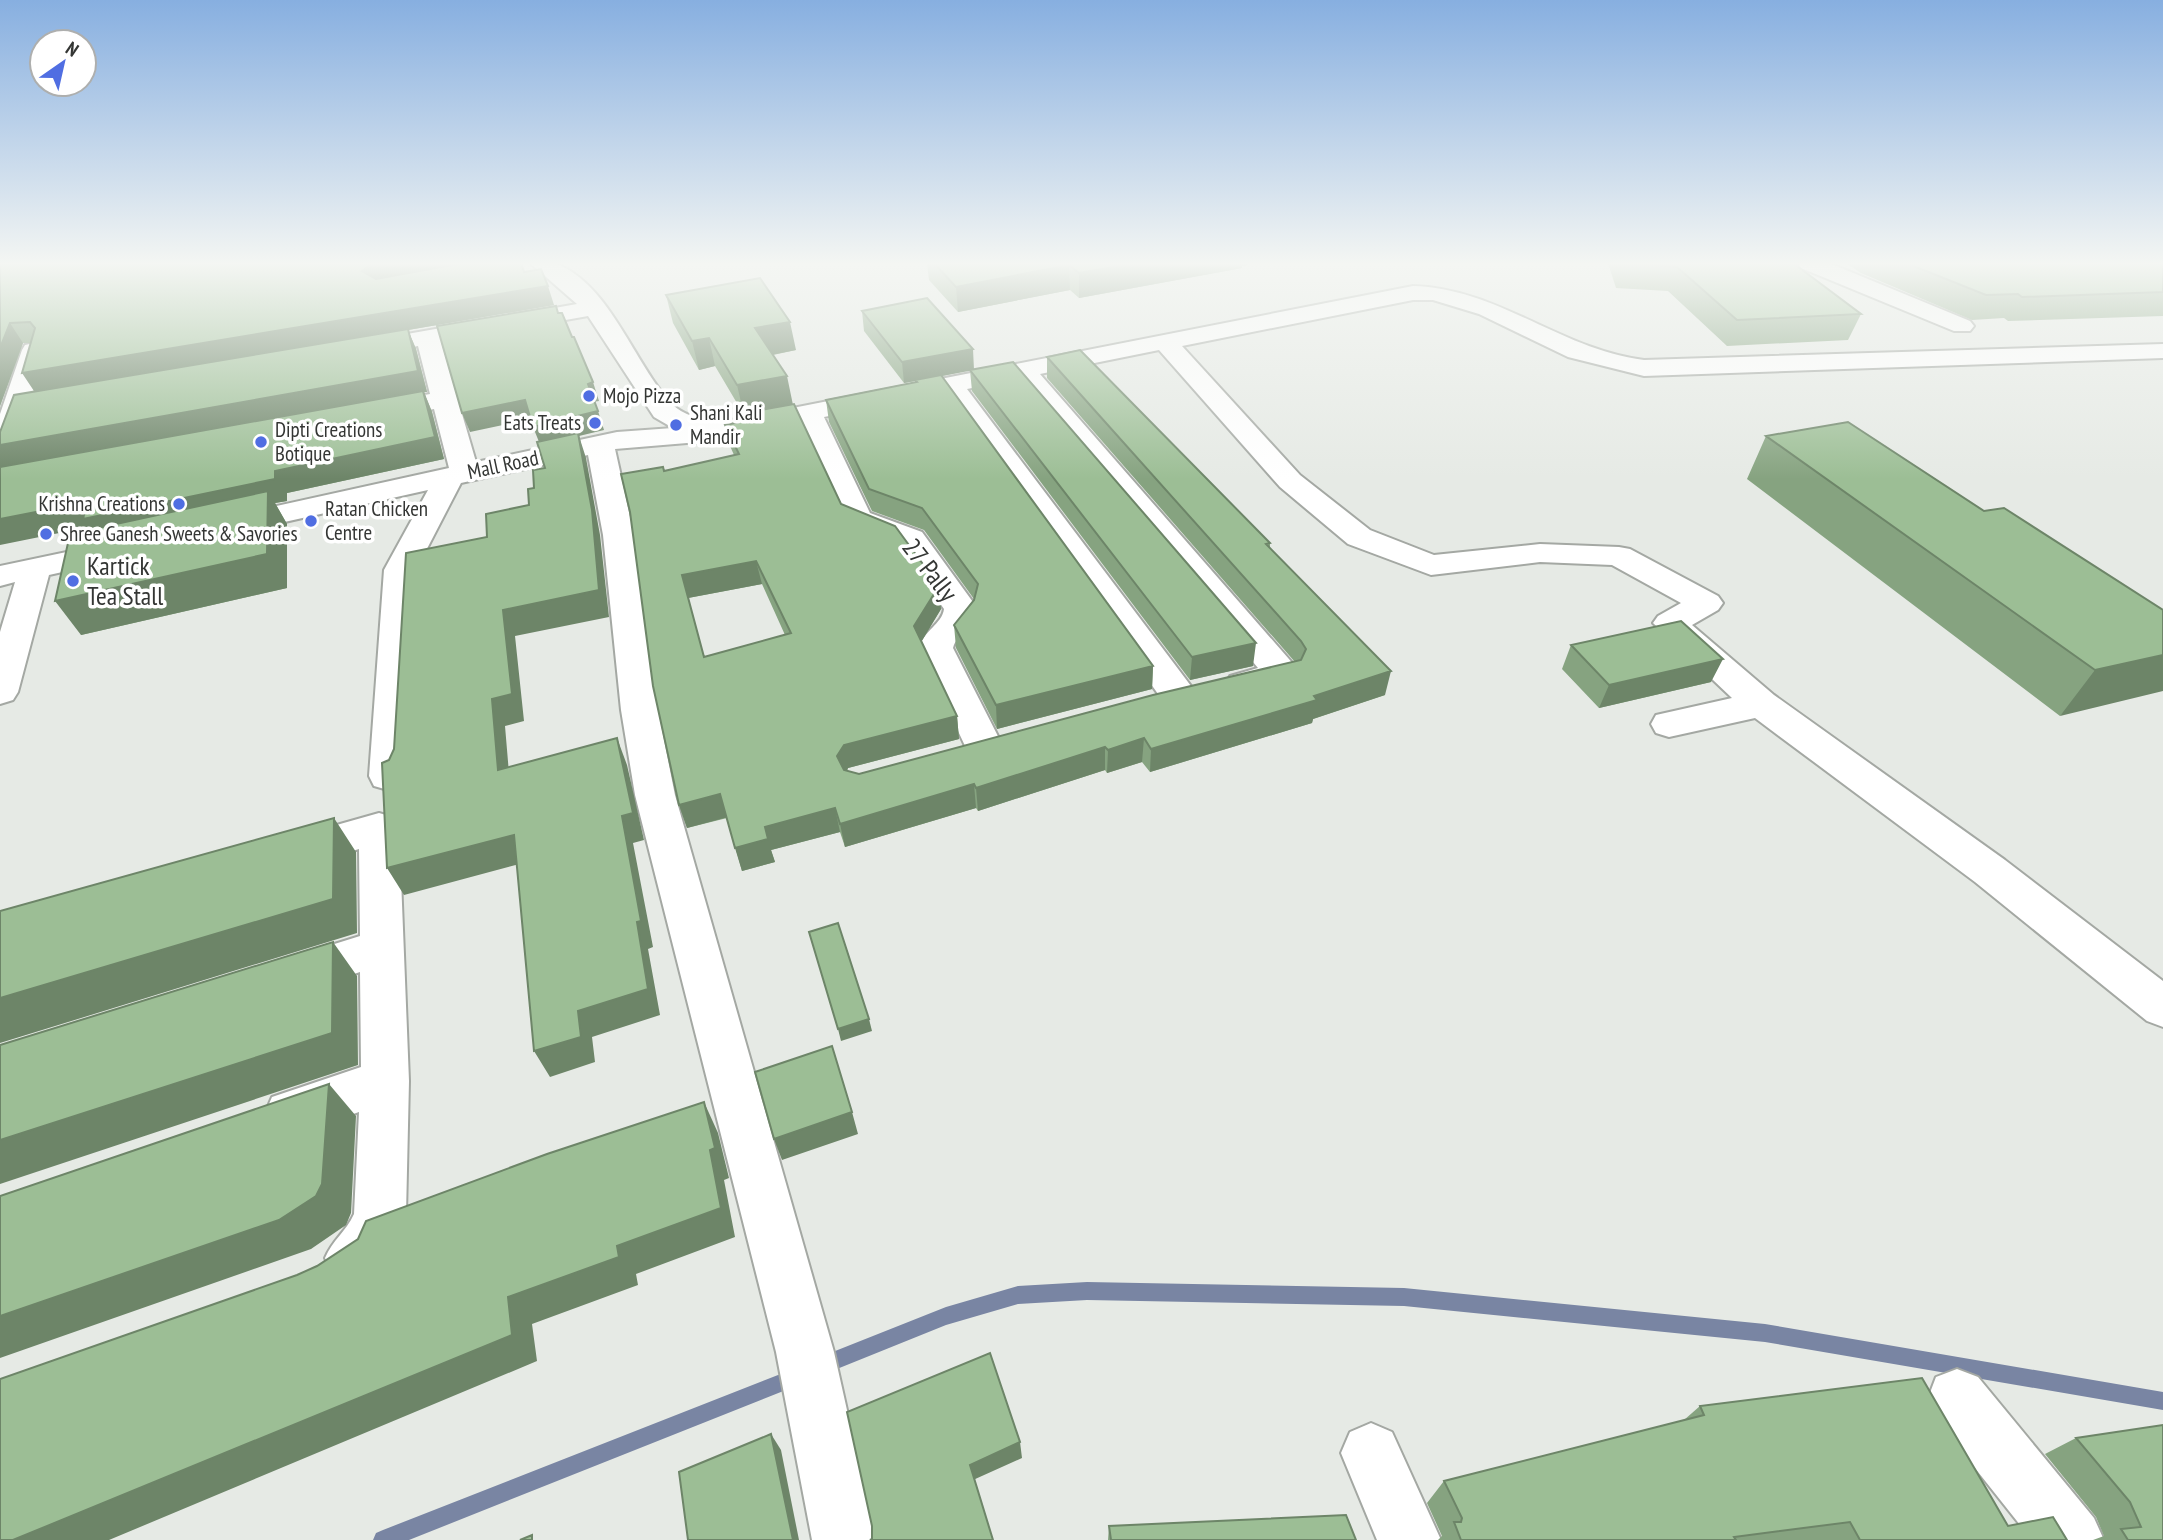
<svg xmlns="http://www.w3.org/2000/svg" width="2163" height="1540" viewBox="0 0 2163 1540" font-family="'PT Sans Narrow',sans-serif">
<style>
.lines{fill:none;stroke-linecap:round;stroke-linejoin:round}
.stream{fill:#7985a3;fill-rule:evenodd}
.minor-casing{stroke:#a4a8a3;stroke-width:4}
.minor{fill:#fff;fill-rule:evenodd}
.wall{fill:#86a380;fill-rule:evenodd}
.shaded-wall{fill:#6d8568}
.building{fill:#9cbe95;stroke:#6d8568;stroke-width:2;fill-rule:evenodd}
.poi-dot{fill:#506ee2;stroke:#fff;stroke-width:2.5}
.labels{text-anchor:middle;stroke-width:7;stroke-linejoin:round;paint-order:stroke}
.far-poi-label{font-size:21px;fill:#343634;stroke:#fff;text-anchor:start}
.far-street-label{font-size:21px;fill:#343634;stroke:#fff}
.poi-label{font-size:26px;fill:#343634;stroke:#fff;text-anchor:start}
.street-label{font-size:26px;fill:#343634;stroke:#fff}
</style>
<rect width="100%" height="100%" fill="#e6eae5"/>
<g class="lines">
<!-- stream -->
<path class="stream" d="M1087,1282L1404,1288L1765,1324L2163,1392V1410L1765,1342L1404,1306L1087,1300L1018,1304L946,1325L822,1375L815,1373L813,1366L815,1359L946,1307L1018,1286Z
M796,1368L803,1370L805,1377L803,1384L796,1386L409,1540H373L376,1533L383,1530Z"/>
<defs>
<path id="minor" d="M530,263C538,263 550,261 557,264C611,286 634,364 672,404C682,415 701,419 716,423L1413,286C1498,288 1561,350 1644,360L2163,344V358L1644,376L1568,357L1479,314L1433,300H1413L1182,346L1300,475L1370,530L1434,555L1540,544L1619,547L1630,549L1718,596L1723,603L1718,610L1692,625L1774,695L2005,860L2163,981V1027L2147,1021L1975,882L1755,718L1669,737L1656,733L1651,724L1656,715L1732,698L1653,623L1658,616L1681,603L1612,565L1540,562L1431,575L1348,544L1280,487L1159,350L1040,374L1295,666L1300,674L1295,682L1243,696L1230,692L1225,684L1230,676L1258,668L1017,379L967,389L1194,690L1199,699L1194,708L1181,711L1168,708L944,393L824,417L870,513L922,532L978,609C974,631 958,631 953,648L1004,748L998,757L985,761L972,757L966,748L919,648C924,630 942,624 944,609L900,546L847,525L799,422L699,442L615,449L634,535L658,710L675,795L834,1352L876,1540H812L776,1352L635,795L621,710L603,535L588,455L461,483L416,570L407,776L402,786L388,790L374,786L369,776L384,570L428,490L231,534L220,531L216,525L220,519L231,516L449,468L434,409L377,419L368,417L364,411L368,405L430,394L418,346L362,356L353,354L350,349L353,344L362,342L577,304ZM588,316L654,417L673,428L617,432L476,462L441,342Z
M1798,263H1829L1970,321L1974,326L1970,331H1954L1801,268Z
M34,343L43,345L46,350L14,455L10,461L0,463V414L22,350L25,345Z
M114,542L125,544L130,551L125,558L49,575L18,692L13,700L0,704V632L15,582L0,586V566Z
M379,813L393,817L399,828L409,1081L406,1214L386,1265L371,1277L352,1285L333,1277L325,1258C333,1239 346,1232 354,1214L359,1112L290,1136L272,1129L265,1113L272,1097L361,1067L360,972L296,993L280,987L273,974L280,961L360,936L359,849L295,868L280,863L274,852L280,841Z
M1957,1369L1978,1377L2094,1518L2104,1540H2032L1936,1419L1928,1398L1936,1377Z
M1371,1423L1392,1432L1441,1540H1377L1341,1453L1350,1432Z"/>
</defs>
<!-- minor casing -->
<use href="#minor" class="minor-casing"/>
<!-- minor -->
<use href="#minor" class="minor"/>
</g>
<!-- wall -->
<path class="wall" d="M0,263L524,272L554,305L408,330L416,349L427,392H424L432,412L444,459L287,493V501L275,503L287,524V588L81,635L90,529L34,392L31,343H23L0,406Z
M927,263H1248V265L1242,266V268L1079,298L1070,290L958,312L929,280Z
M1608,263H1793L1861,314L1848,340L1727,346L1668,291L1616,288Z
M1846,263H2163V316L2008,321L2004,318L1972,320L1861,273Z
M666,295L796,350L773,355L792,404L841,504L941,609L921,642L957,716L959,739L848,768L847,771L859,774L1295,662L1047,378V357L1270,543V548L1385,695L1313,719L1312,723L1150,772L1142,762L1107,773L1105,770L978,811L976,808L845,847L840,832L771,850L775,862L742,871L727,818L687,828L679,805L664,471L734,455L730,446L725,425L751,419L750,414L744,415L715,366L699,370L673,323ZM762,584L785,635L704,657L688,598Z
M862,311L974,369L1253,666L1190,680L972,391L970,370L942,376L1153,666L1152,689L997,729L956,648L954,625L974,599L924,530L872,511L829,422L826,400L916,382V381L904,383L864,331Z
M1766,436L1984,511L2163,610L2060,716L1747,479Z
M1571,645L1711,682L1599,708L1562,669Z
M1700,1406L2008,1526L2067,1540H1438L1442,1536L1427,1503L1444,1481L1684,1420Z
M2076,1438L2163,1540H2093L2104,1536L2096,1517L2045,1454Z
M1109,1526L1356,1540H1108Z"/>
<!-- shaded-wall -->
<path class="shaded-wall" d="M372,263H474L371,290L362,271Z
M1136,263H1248V265L1242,266V268L1079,298V273Z
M1069,265L1070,290L958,312L956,287Z
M548,286L554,305L408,330L416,349L427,392H424L432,412L444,459L287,493V501L275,503L287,524V588L81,635L55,601L99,542L89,527L0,545V519L87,502L275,479L0,469V445L36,394L22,373Z
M790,322L796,350L761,357L755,328Z
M10,323L23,343L0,406V348Z
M709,338L715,366L699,370L692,341Z
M973,349L974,370L904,383L902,362Z
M787,376L793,405L744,415L737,385Z
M593,382L599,401L593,402L588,384Z
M525,400L532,419L470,432L462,413Z
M598,411L604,430L579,436L586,458L600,535L609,617L515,636L524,721L505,726L511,797L498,770L492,699L503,610L599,590L533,427Z
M756,561L762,584L688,598L682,575Z
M939,586L941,609L917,649L914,626Z
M1256,643L1253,666L1190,680L1192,657Z
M2163,655V691L2060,716L2095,670Z
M1723,659L1711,682L1599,708L1609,685Z
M1153,666L1152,689L997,729L996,705Z
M1391,671L1385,695L1313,719L1312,723L1150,772L1151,749Z
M957,716L959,739L848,768L842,780L837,756L844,745Z
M617,738L627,765L644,840L633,843L653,947L648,949L660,1015L592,1037L595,1062L550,1077L534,1051L578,1011L622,816Z
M1144,738L1142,762L1107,773L1108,750Z
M1105,747V770L978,811L976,788Z
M974,784L976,808L845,847L840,824Z
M720,794L728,817L687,828L679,805Z
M835,808L840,832L771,850L775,862L742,871L735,848L765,827Z
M334,818L356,852L357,933L0,1043V998Z
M514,835L527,862L404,895L387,868Z
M333,942L357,976L358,1065L0,1184V1140Z
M869,1019L872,1031L841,1041L838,1029Z
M329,1084L356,1116L351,1213L346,1225L311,1249L0,1358V1316Z
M704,1102L718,1133L729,1178L724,1180L735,1237L636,1274L638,1285L532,1324L537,1361L109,1540H13L508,1297L617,1246L710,1150Z
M852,1112L858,1134L782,1160L774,1139Z
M771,1434L781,1450L799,1540H793Z
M1020,1442L1022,1458L973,1480L970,1465Z"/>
<!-- building -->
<path class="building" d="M0,263H372L362,271L376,279L463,263H521L524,272L541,269L548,286L22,373L35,328L30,322L10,323L0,348Z
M934,263H1136L1079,273L1069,265L956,287Z
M1630,263H1793L1861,314L1737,320L1677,267Z
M1906,263H2163V292L2022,297L2018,294L1986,295Z
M760,278L790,322L755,328L787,376L737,385L709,338L692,341L666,295Z
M927,298L973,349L902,362L862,311Z
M556,306L558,313H562L572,337H574L593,382L588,384L598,411L533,427L525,400L462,413L437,326Z
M408,329L418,371L0,445V432L14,395Z
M1080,350L1270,543L1266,544L1391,671L1314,696L1317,700L1151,749L1144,738L1108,750L1105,747L976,788L974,784L840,824L835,808L765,827L768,839L735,848L720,794L679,805L653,686L630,512L621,474L663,467L664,471L739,454L725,425L754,419L750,412L794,404L841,504L895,526L939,586L914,626L957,716L844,745L837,756L844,770L859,774L1153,695L1301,660L1306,649L1301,641L1047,357ZM756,561L791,633L704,657L682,575Z
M1013,362L1256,643L1192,657L970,370Z
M941,375L1153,666L996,705L954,625L974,600L978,584L922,508L869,489L826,400L917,382L915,380Z
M423,391L435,437L275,471V479L83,519L87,502L0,519V467Z
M1848,422L1984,511L2004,508L2163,610V655L2095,670L1766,436Z
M578,433L592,510L599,590L503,610L512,694L492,699L498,770L617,738L633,813L622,816L641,921L637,922L648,989L578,1011L581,1037L534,1051L514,835L387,868L382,763L389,760L394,749L406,553L487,537L486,514L529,505L528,489L534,488L533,470L545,468L537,442Z
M268,491L267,554L55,601L70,534Z
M1681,621L1723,659L1609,685L1571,645Z
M334,818L333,899L0,998V911Z
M838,923L869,1019L838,1029L809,932Z
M333,942L332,1033L0,1140V1045Z
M832,1046L852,1112L774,1139L755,1072Z
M329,1084L322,1184L316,1196L279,1220L0,1316V1196Z
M704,1102L715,1148L710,1150L721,1208L617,1246L619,1257L508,1297L512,1335L13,1540H0V1379L297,1275L317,1266L358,1239L366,1221L547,1154Z
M990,1353L1020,1442L970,1465L993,1540H870L872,1539V1526L847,1412Z
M1922,1378L2008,1526L2053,1517L2067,1540H1860L1850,1522L1734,1537L1736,1540H1461L1454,1522H1461L1462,1518L1444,1481L1704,1415L1700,1406Z
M2163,1425V1540H2128L2121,1529L2141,1527L2130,1502L2076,1438Z
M771,1434L793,1540H688L679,1472Z
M1346,1515L1356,1540H1111L1109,1526Z
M532,1535V1540H520Z"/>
<!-- sky -->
<linearGradient id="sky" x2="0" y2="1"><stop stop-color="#87afe0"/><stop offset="0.55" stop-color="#f4f6f3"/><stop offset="1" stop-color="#f4f6f3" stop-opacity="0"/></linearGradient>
<rect width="2163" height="479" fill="url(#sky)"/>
<!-- markers -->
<g class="poi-dot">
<circle cx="589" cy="396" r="7"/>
<circle cx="595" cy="423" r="7"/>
<circle cx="676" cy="425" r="7"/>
<circle cx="261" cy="442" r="7"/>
<circle cx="179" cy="504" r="7"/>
<circle cx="311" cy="521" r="7"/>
<circle cx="46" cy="534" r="7"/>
<circle cx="73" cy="581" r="7"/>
</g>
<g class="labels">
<!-- far-poi labels -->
<g class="far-poi-label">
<text x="603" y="403">Mojo Pizza</text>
<text x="690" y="420">Shani Kali<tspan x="690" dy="24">Mandir</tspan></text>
<text x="581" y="430" text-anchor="end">Eats Treats</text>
<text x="275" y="437">Dipti Creations<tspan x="275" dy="24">Botique</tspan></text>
<text x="165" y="511" text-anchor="end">Krishna Creations</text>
<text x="325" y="516">Ratan Chicken<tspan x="325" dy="24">Centre</tspan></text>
<text x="60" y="541">Shree Ganesh Sweets &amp; Savories</text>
</g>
<!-- far-street labels -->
<g class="far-street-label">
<text transform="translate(503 465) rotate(-12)" y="7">Mall Road</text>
</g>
<!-- poi labels -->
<g class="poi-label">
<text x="87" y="575">Kartick<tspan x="87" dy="30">Tea Stall</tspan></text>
</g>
<!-- street labels -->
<g class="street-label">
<text transform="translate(930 570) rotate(52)" y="9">27 Pally</text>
</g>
</g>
<!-- north arrow -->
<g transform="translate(63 63) rotate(34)"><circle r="33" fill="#ffffff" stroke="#aeafae" stroke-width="2"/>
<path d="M0-5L12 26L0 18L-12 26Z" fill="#506ee2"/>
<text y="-10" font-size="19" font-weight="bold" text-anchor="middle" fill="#343634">N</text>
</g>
</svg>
